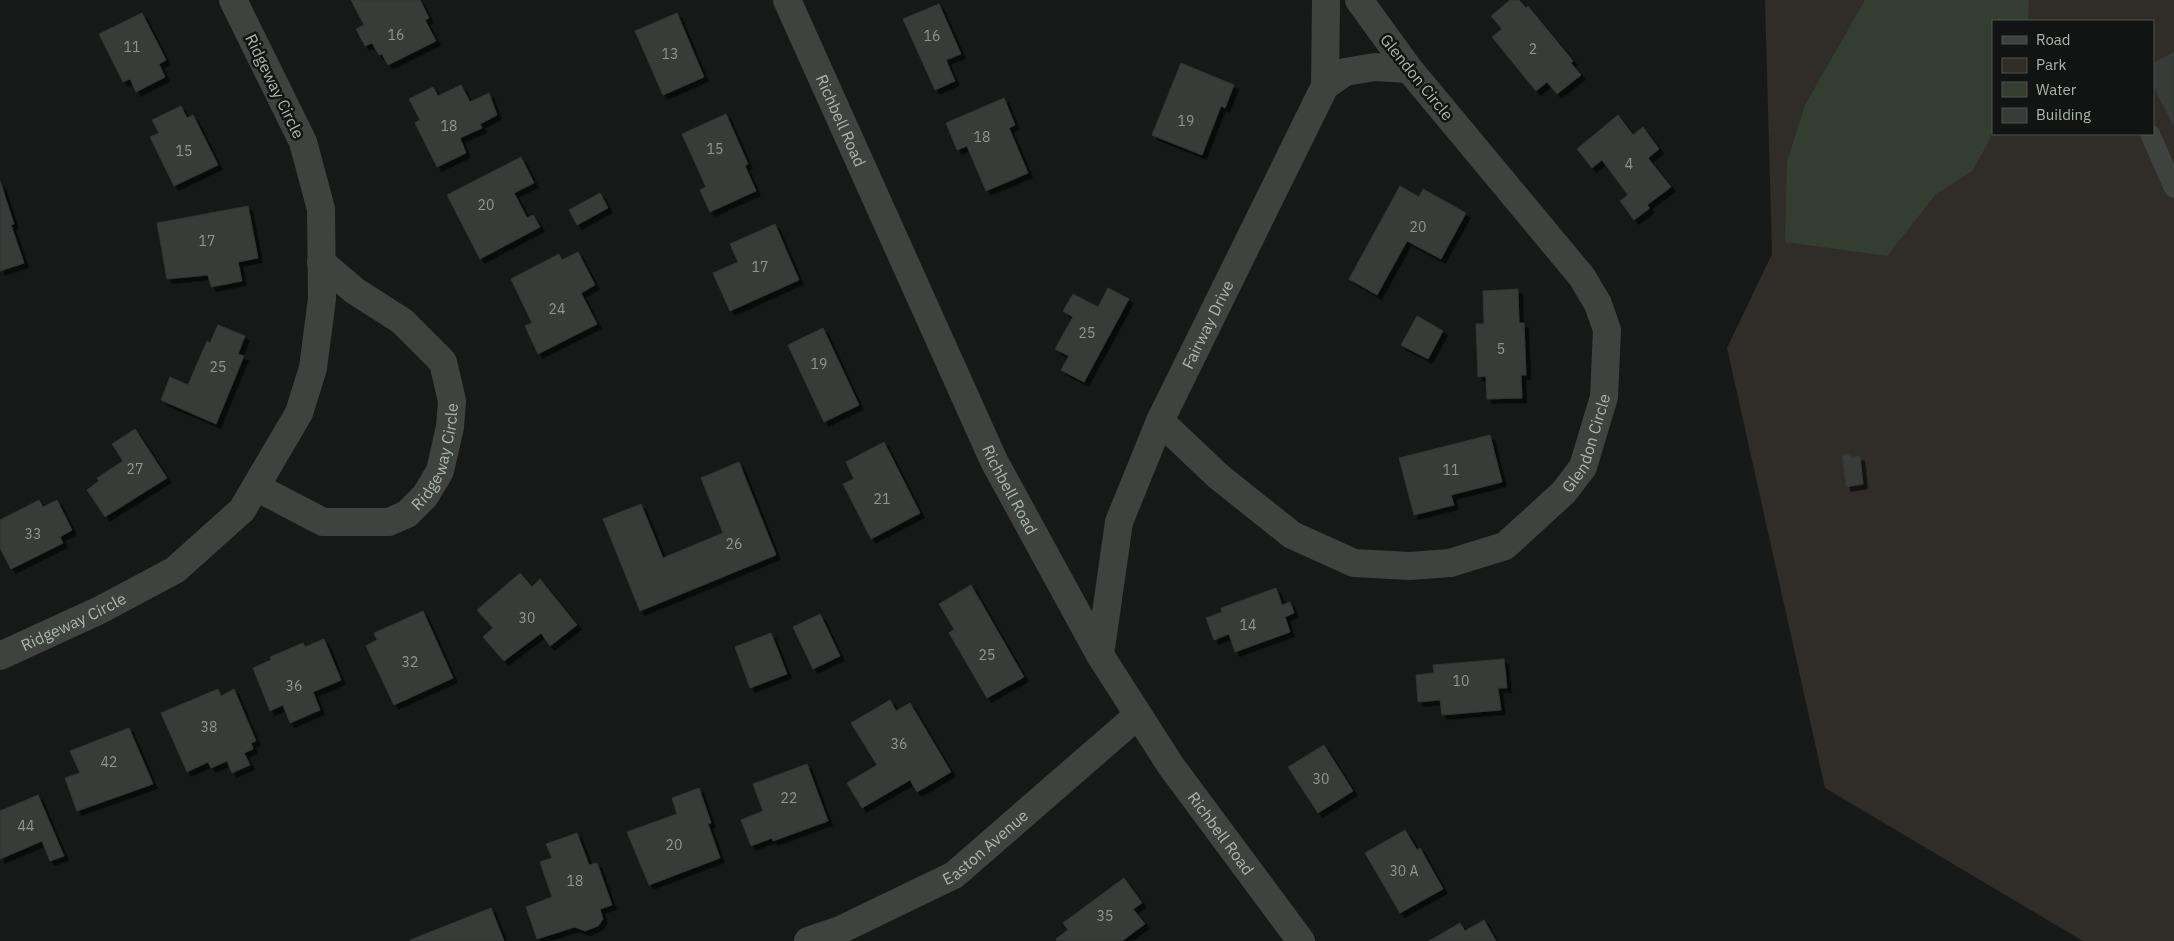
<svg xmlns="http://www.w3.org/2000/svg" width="2174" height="941" viewBox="0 0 2174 941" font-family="'IBM Plex Sans',sans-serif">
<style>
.green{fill:#302c28;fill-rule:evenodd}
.water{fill:#333e31}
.building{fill:#373b38;stroke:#313533;filter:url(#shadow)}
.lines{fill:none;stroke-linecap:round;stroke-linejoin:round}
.lane{stroke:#3e433f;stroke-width:20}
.street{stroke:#3e433f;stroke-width:28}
.labels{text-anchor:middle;stroke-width:5;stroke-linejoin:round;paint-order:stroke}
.number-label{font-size:14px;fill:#8e988f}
.street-label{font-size:16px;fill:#abb7ac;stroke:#121413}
</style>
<defs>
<filter id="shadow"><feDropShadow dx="4.5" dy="4.5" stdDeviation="0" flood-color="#0009"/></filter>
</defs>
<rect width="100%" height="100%" fill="#171918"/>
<!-- green -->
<path class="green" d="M1765,0H2174V941H2083L1825,788L1727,348L1772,254ZM1993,21H2153V134H1993Z"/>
<!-- water -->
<path class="water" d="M1865,0H2029L2028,21H1993V129L1988,143L1972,171L1936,194L1887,256L1785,242L1787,162L1805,105Z"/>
<!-- building -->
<path class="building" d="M351,0H420L429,18L425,20L436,41L388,65L382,54L379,55L372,43L365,46L356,29L364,25Z
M1510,0H1519L1526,8L1528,6L1573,61L1571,63L1581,75L1557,94L1547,82L1536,91L1492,37L1502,29L1491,16Z
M939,4L961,54L946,60L955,81L935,90L903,19Z
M142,13L166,60L159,64L165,77L136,92L130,79L123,82L99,34Z
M677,13L704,77L663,95L635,31Z
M2174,52V127L2153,86V63Z
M1181,63L1234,85L1225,108L1221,106L1202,155L1152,135Z
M461,85L470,102L489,93L497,115L480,124L482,128L460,138L466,153L437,167L415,123L420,120L409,99L433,87L438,96Z
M1004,98L1015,125L1009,128L1028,173L986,191L967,146L957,150L946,123Z
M181,106L187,118L193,115L218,165L174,186L150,137L159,133L152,120Z
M726,114L748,164L745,166L756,191L710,212L700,190L706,187L682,134Z
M1618,115L1633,135L1643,127L1659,149L1648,158L1671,187L1647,205L1650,208L1634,220L1620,201L1628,195L1602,160L1592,168L1577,149Z
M521,157L534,183L514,193L527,218L533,215L540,227L480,259L447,195Z
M0,181L14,224L11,225L24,263L0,271Z
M1400,186L1419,197L1423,189L1466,213L1441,259L1407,241L1377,295L1349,279Z
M600,193L608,208L577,225L569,210Z
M248,206L258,258L238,262L242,281L211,287L208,275L167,279L157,223Z
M775,224L799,280L730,311L713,273L738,262L730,244Z
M578,252L595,285L581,293L597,324L538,354L525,326L532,323L511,279L559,254L562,260Z
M1108,288L1129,299L1084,382L1061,370L1069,356L1055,349L1073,317L1063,311L1073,294L1098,307Z
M1518,289L1519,323H1524L1526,375H1521L1522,398L1487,399L1486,376L1478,377L1476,324H1484L1483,291Z
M1417,316L1443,331L1428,359L1401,345Z
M218,325L245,336L238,354L244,356L216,424L161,400L170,377L188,385L207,341L210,343Z
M823,328L859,405L824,422L788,345Z
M135,429L167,478L105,517L87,490L99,481L97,478L123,461L112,444Z
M1490,435L1502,482L1451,495L1454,505L1414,515L1399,458Z
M884,442L920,513L871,539L843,484L854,479L846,462Z
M1851,454V457L1860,456L1863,484L1846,487L1842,455Z
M739,462L776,555L640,611L603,519L641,504L663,558L723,533L701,478Z
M39,500L43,507L57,500L72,530L60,537L63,543L11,569L0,548V520Z
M520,573L532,587L540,579L577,625L550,646L541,633L504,661L483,637L493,628L477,610Z
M971,585L1024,677L987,698L949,633L954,629L939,604Z
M1276,588L1282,605L1290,602L1294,613L1285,617L1290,632L1235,652L1229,634L1214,640L1206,618L1222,612L1221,608Z
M423,611L453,678L394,705L366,646L377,640L374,633Z
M820,614L840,656L813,669L793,627Z
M771,633L787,674L750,688L735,647Z
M324,639L341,680L313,692L320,710L290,723L283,705L270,711L253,668L271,660L270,657L303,643L305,647Z
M1504,659L1507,688H1498L1501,710L1442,715L1440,700L1418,702L1416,675L1434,673L1433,665Z
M218,689L221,696L234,689L256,741L251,743L253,749L244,753L250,765L232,773L227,761L211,768L208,762L187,772L161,713Z
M890,700L896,711L910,703L951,772L917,792L910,780L862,808L847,783L877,765L851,723Z
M129,728L153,784L77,811L65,778L80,773L70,751Z
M1324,745L1353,791L1318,813L1288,767Z
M807,764L828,821L773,841L772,838L751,846L741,820L763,811L753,784Z
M699,788L711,823L708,824L720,858L649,885L627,832L677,814L672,798Z
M38,795L64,856L50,861L42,841L0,859V811Z
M1405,830L1417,850L1420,848L1443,889L1400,913L1365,853Z
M577,833L589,865L597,863L612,905L600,909L603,919L598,926L585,931L575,927L537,939L526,907L552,897L540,862L552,858L546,844Z
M1124,878L1142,903L1133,909L1145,924L1122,941H1057L1056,939L1068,930L1063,923Z
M491,908L504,941H410V940Z
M1484,920L1496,941H1429L1460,923L1465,931Z"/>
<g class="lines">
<!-- lane -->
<path class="lane" d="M2150,134L2174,188"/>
<!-- street -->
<g class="street">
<path id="s1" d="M787,0L994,461L1100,655L1171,766L1301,941"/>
<path d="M1325,86L1345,72L1375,67L1409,69"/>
<path id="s2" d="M1160,421L1218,476L1292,535L1354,563L1410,566L1450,563L1505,546L1564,492L1583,467L1604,397L1607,330L1598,304L1582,277L1409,69L1359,0"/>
<path id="s3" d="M256,487L323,522H389L407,514L425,496L440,471L450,427L452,401L443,362L402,321L355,291L321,262"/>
<path id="s4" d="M1100,655L1119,522L1160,421L1325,86L1326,0"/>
<path id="s5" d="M0,656L100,610L175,570L242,510L299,413L313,368L322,299L321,209L303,142L233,0"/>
<path id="s6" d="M808,941L840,930L954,875L1138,715"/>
</g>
</g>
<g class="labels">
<!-- number labels -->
<g class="number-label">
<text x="396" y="40">16</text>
<text x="932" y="41">16</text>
<text x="132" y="52">11</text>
<text x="1533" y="54">2</text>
<text x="670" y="59">13</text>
<text x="1186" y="126">19</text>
<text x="449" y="131">18</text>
<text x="982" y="142">18</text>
<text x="715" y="154">15</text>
<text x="184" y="156">15</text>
<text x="1629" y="169">4</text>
<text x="486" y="210">20</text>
<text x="1418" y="232">20</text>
<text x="207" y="246">17</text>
<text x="760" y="272">17</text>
<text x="557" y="314">24</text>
<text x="1087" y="338">25</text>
<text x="1501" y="354">5</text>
<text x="819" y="369">19</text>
<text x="218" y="372">25</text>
<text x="135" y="474">27</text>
<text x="1451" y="475">11</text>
<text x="882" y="504">21</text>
<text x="33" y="539">33</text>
<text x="734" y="549">26</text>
<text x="527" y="623">30</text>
<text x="1248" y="630">14</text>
<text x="987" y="660">25</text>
<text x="410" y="667">32</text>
<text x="1461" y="686">10</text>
<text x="294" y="691">36</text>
<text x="209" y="732">38</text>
<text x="899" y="749">36</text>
<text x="109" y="767">42</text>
<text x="1321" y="784">30</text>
<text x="789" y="803">22</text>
<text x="26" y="831">44</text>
<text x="674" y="850">20</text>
<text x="1404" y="876">30 A</text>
<text x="575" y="886">18</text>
<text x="1105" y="921">35</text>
</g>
<!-- street labels -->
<g class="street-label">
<text transform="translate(1417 77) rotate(51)" y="6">Glendon Circle</text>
<text transform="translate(275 86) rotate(64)" y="6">Ridgeway Circle</text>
<text dy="6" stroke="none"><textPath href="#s1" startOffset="132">Richbell Road</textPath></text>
<text dy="6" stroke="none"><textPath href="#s4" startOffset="351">Fairway Drive</textPath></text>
<text dy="6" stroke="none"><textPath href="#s2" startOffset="531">Glendon Circle</textPath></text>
<text dy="6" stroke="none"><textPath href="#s3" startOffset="228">Ridgeway Circle</textPath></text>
<text dy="6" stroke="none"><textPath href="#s1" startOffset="538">Richbell Road</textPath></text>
<text dy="6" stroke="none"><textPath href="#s5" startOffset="81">Ridgeway Circle</textPath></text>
<text dy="6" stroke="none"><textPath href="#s1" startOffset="942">Richbell Road</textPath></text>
<text dy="6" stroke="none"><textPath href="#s6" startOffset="202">Easton Avenue</textPath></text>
</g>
</g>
<!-- legend -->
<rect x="1992" y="20" width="162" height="115" fill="#121413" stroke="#4f5550"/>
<rect x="2002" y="36" width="25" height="8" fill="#3e433f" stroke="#4f5550"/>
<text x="2036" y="45" font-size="15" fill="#abb7ac">Road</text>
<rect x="2002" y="58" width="25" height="15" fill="#302c28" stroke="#4f5550"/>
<text x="2036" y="70" font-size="15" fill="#abb7ac">Park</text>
<rect x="2002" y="82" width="25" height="15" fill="#333e31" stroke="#4f5550"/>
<text x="2036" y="95" font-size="15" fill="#abb7ac">Water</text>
<rect x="2002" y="108" width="25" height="15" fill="#373b38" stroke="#4f5550"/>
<text x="2036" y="120" font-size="15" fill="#abb7ac">Building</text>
</svg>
